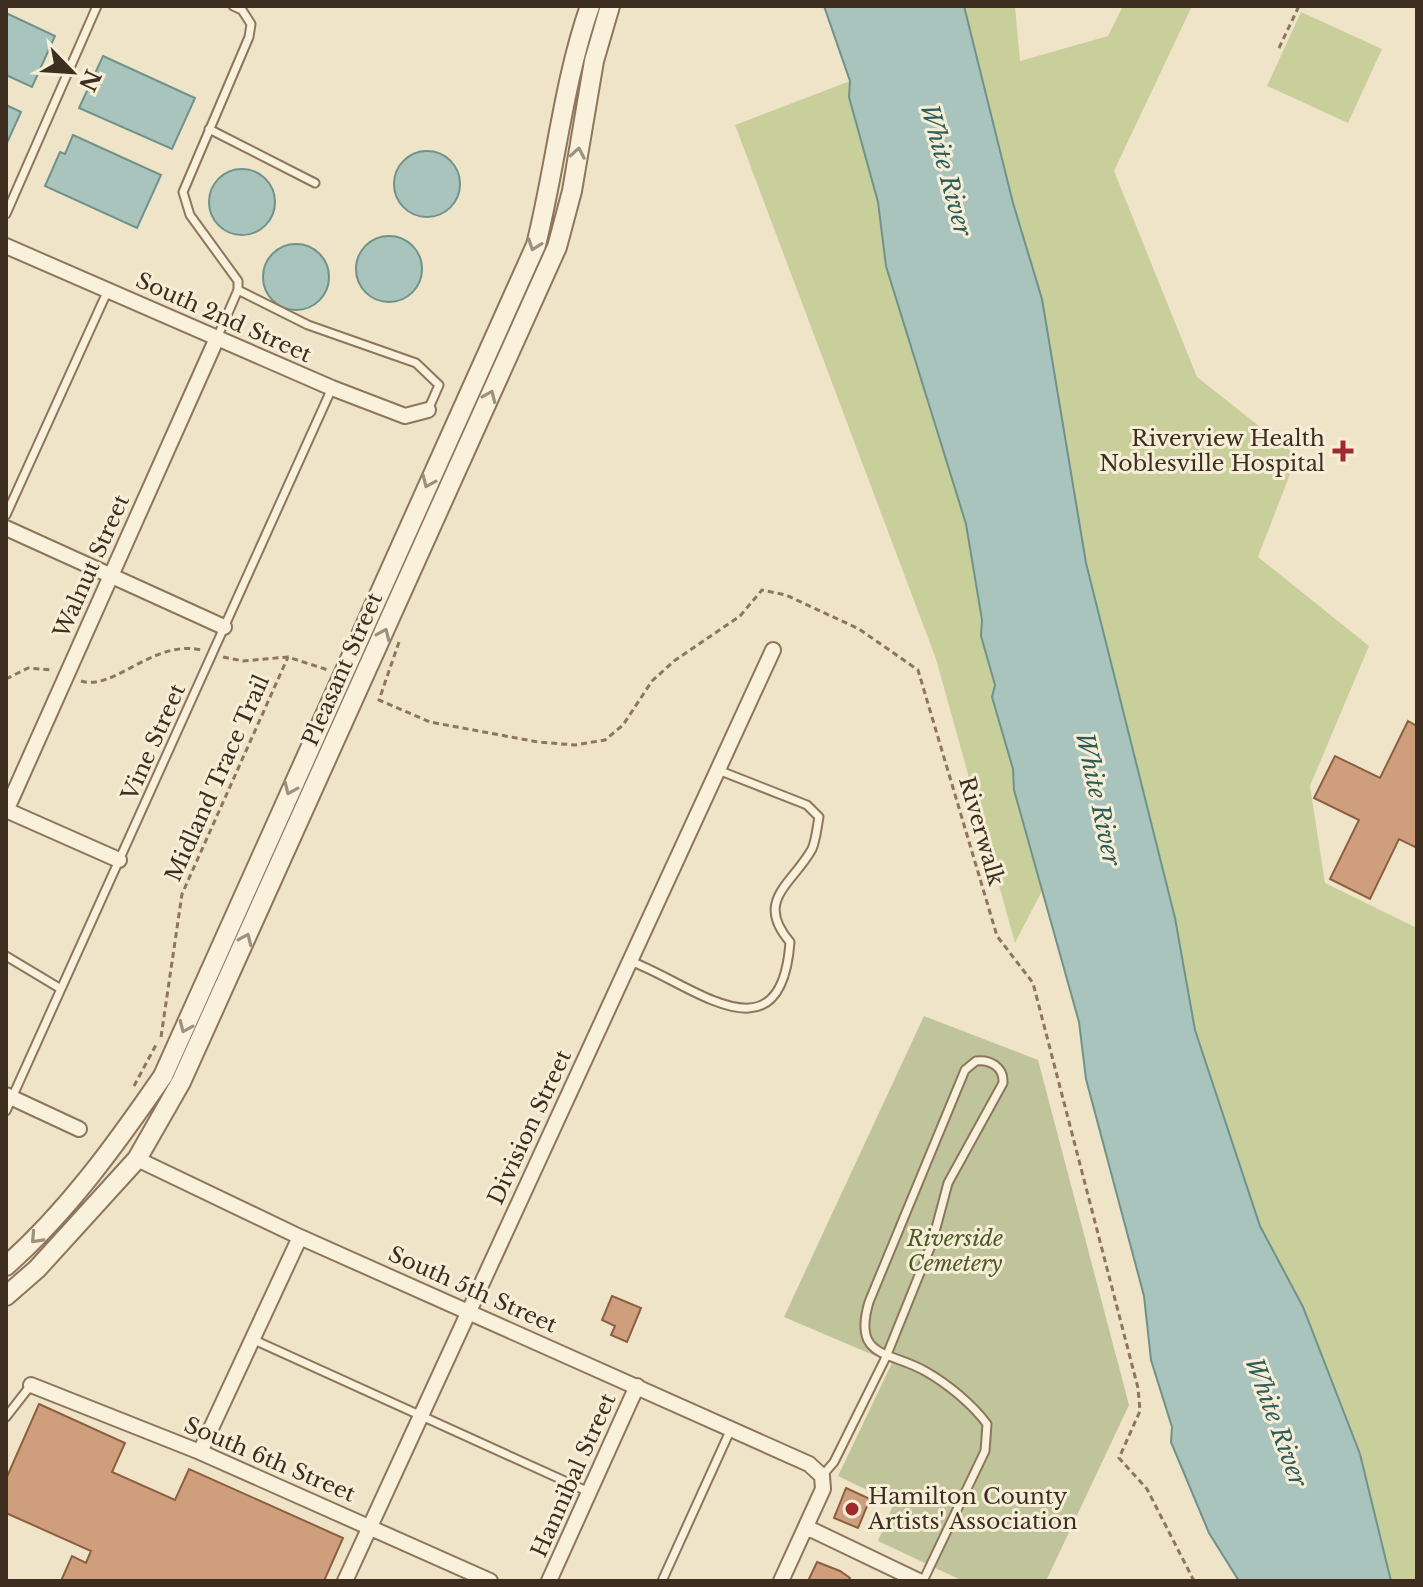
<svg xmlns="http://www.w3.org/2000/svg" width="1423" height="1587" viewBox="0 0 1423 1587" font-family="'Libre Baskerville',serif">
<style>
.green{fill:#c9cf9b}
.cemetery{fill:#bfc49a}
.water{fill:#a9c4bc;stroke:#6f938a;stroke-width:2}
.building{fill:#cf9f7d;stroke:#8d5f41;stroke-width:2}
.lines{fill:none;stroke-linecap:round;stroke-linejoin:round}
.service-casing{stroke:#8d765c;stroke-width:11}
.minor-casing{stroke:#8d765c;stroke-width:18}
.tertiary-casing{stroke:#8d765c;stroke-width:22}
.path{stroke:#8d765c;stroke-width:3;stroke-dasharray:6 4;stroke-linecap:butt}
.service{stroke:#faf1dc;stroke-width:7}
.minor{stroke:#faf1dc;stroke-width:14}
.tertiary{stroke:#faf1dc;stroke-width:18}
.oneway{stroke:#9c907e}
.poi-dot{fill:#9e2a2b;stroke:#f7eed8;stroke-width:3}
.labels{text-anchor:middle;stroke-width:6;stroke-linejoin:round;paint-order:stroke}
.street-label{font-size:22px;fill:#3d2e20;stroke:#f7eed8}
.poi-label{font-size:22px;fill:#3d2e20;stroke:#f7eed8;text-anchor:end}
.park-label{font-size:22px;font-style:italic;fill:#4d5a26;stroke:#f7eed8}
.water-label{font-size:24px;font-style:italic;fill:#2f5d5a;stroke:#f7eed8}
</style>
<rect width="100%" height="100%" fill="#f0e4c8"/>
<!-- green -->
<path class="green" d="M964,6H1015L1020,61L1108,36L1123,6H1192L1114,171L1197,377L1297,456L1258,557L1369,646L1310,786L1325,883L1417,928V1581H1391L1360,1454L1303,1307L1260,1226L1195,1030L1175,918L1086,563L1042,299L1013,203Z
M1301,12L1382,49L1348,123L1267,86Z
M850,81L849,97L878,202L886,266L966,524L982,620L981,636L995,685L992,697L1013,769L1014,790L1043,889L1015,943L936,659L735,125Z"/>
<!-- cemetery -->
<path class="cemetery" d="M924,1016L1038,1060L1129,1405L1046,1581H963L878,1541L894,1503L838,1476L892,1363L784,1317Z"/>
<!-- water -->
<path class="water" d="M824,6H964L1013,203L1042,299L1086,563L1175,918L1195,1030L1260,1226L1303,1307L1360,1454L1391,1581H1239L1209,1533L1171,1442L1172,1427L1151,1360L1144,1296L1086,1079L1079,1022L1014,790L1013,769L992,697L995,685L981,636L982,620L966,524L886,266L878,202L849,97L850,81Z
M6,13L55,36L32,87L6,75Z
M103,56L195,98L172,149L79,108Z
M6,105L21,112L6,145Z
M73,135L161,175L137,228L45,186L60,152L65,154Z
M394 184a33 33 0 1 1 66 0a33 33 0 1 1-66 0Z
M209 202a33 33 0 1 1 66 0a33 33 0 1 1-66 0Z
M356 269a33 33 0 1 1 66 0a33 33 0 1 1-66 0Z
M263 277a33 33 0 1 1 66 0a33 33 0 1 1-66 0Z"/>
<!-- building -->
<path class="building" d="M1408,721L1417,726V848L1399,839L1370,899L1330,879L1359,820L1314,798L1335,756L1380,778Z
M612,1296L641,1308L627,1342L611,1335L615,1326L602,1320Z
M39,1404L125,1443L112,1472L175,1500L189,1469L343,1538L324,1581H61L72,1556L86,1563L91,1551L6,1513V1479Z
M846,1488L870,1499L858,1528L834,1518Z
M817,1562L840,1571L850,1578L848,1581H808Z"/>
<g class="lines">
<defs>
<path id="service" d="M209,129L315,183
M6,214L97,6
M238,290L308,325L416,363L439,385L428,410
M217,338L238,290V281L190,215L183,192L249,37L251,24L242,10L233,6
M6,515L108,290
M6,956L61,989
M630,961C691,983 781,1065 790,942C754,900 792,885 812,849C816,840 817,827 819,817L807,805L718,770
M6,1111L332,388
M252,1339L589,1492
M6,1417L31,1385
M822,1476L834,1462L886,1357L932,1243L948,1183L1003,1083C1004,1067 990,1059 976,1061L965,1070L869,1302C852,1359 890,1351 925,1371C948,1384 972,1404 987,1424L985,1451L923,1581
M662,1581L730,1431"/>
<path id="minor" d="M6,246L332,388L405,416L428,410
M6,528L224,627
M6,810L119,860
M6,811L217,338
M6,1095L79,1129
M137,1159L300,1237L809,1464L822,1476L823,1489L781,1581
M31,1385L200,1452L490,1581
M200,1452L300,1237
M806,1527L919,1581
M345,1581L773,650
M549,1581L637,1386"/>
<path id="tertiary" d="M6,1266C68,1211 116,1144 163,1076L536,245C556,165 563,83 590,6
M6,1296L37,1269L137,1159L181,1082L557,247L572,191L594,61L610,6"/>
</defs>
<!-- service casing -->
<use href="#service" class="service-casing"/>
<!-- minor casing -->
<use href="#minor" class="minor-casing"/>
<!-- tertiary casing -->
<use href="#tertiary" class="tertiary-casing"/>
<!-- path -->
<path class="path" d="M1279,48L1299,6
M399,642L379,700L430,722L538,742L575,745L605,740L623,725L652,681L674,661L740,616L762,590L786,595L859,629L918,670L997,936L1033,983L1138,1388L1140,1411L1119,1458L1147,1489L1194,1581
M223,657L243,661L288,657L328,670
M6,679L28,668L51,670
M81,681C115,691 153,639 201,650
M161,1037L182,894L288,657
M134,1086L157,1043"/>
<!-- service -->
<use href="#service" class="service"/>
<!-- minor -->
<use href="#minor" class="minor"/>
<!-- tertiary -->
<use href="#tertiary" class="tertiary"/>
</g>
<!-- one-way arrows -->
<defs><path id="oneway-chevron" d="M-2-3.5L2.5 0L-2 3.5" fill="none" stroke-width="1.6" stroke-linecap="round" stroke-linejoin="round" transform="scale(2)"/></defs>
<g class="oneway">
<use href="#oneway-chevron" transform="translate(578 153) rotate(-80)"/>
<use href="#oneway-chevron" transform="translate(534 245) rotate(110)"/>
<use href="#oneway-chevron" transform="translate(490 396) rotate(-66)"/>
<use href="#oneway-chevron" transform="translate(428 482) rotate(114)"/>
<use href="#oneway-chevron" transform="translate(384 634) rotate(-66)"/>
<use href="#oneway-chevron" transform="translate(290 789) rotate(114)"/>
<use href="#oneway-chevron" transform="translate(246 939) rotate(-66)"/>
<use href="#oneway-chevron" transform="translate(185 1027) rotate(114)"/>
<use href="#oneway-chevron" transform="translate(36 1238) rotate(133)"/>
</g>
<!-- markers -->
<g class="poi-dot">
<path d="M1339 439h8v8h8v8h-8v8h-8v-8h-8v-8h8z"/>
<circle cx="852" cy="1509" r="8"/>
</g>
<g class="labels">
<!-- street labels -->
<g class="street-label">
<text transform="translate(224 317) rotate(24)" y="8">South 2nd Street</text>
<text transform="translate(91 566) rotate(-66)" y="8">Walnut Street</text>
<text transform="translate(342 669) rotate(-66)" y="8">Pleasant Street</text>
<text transform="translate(153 742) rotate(-66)" y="8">Vine Street</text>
<text transform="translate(217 778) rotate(-66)" y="8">Midland Trace Trail</text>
<text transform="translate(982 831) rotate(74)" y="8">Riverwalk</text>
<text transform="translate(529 1127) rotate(-65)" y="8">Division Street</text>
<text transform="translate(473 1289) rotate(24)" y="8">South 5th Street</text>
<text transform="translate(270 1459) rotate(23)" y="8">South 6th Street</text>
<text transform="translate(573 1475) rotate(-66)" y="8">Hannibal Street</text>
</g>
<!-- poi labels -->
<g class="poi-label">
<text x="1325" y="446">Riverview Health<tspan x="1325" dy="25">Noblesville Hospital</tspan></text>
<text x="868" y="1504" text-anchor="start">Hamilton County<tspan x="868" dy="25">Artists' Association</tspan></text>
</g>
<!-- park labels -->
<g class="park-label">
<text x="955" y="1246">Riverside<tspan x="955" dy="25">Cemetery</tspan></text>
</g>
<!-- water labels -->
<g class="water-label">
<text transform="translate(946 170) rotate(75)" y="8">White River</text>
<text transform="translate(1098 799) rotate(78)" y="8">White River</text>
<text transform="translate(1276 1422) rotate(70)" y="8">White River</text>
</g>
</g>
<!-- border -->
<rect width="1423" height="1587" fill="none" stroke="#3d2e20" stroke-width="16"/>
<!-- north arrow -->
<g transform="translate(72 72) rotate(115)" stroke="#f7eed8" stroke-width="6" paint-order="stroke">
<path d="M0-6L14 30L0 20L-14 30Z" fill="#3d2e20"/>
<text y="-12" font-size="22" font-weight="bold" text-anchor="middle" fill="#3d2e20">N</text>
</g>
</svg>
